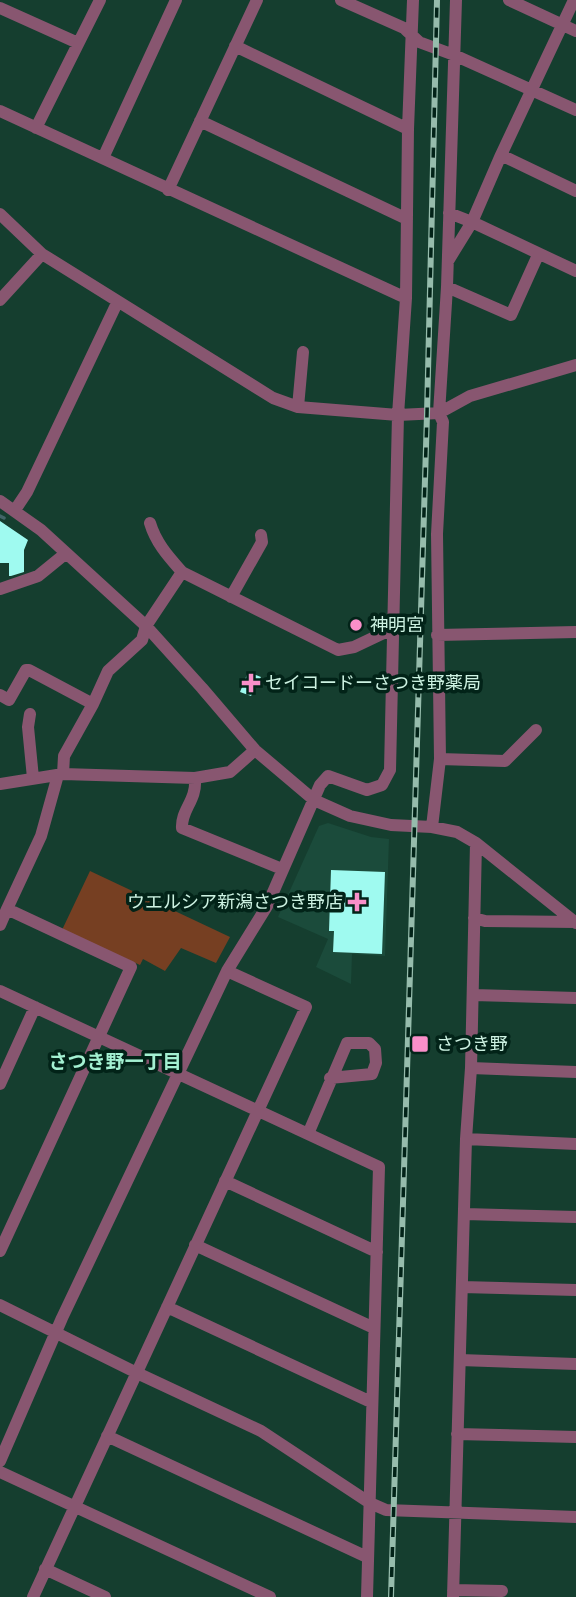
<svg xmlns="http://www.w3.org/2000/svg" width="576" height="1597" viewBox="0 0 576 1597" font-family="'Archivo Narrow','Noto Sans JP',sans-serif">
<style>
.built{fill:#1b4b3b}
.green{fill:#763f22}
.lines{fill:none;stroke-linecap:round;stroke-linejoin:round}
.stream{stroke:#436568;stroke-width:3.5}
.building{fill:#9ffaf0}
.minor{stroke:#885670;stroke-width:12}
.rail-casing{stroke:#96bcac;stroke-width:6}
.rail{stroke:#022318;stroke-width:3.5;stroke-dasharray:10;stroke-linecap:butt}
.poi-dot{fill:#f98fc9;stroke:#022318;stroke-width:2.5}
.labels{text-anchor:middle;stroke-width:7;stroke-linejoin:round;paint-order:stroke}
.poi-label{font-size:18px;fill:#cdf2e2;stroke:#022318;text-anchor:start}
.neighbourhood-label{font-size:19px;font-weight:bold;fill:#a4f1d2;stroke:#022318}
</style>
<rect width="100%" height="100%" fill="#153e2f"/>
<!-- built -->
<path class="built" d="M328,823L371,837L389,839L385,956L352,954L351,984L316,967L328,939L278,917L319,826Z"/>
<!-- green -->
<path class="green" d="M90,871L230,937L216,963L181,948L165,971L143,959L140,965L62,930Z"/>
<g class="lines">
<!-- stream -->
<path class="stream" d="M0,516L4,518"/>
</g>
<!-- building -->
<path class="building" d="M0,521L28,540L24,550V572L11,576H9V563H0Z
M248,672L261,677L251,696L240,692Z
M331,870L385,872L382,954L333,952L334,931H329Z"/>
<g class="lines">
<!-- minor -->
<path class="minor" d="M341,0L404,28L419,42L454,55L576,110
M509,0L576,31
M0,8L78,43
M235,46L408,129
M0,111L406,298
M200,121L407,219
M36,128L100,0
M501,155L576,191
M103,158L176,0
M168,190L257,0
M449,213L472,222L576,271
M0,214L42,254L273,398L298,407L398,415L439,413L470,396L576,365
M448,261L472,222L501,155L574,0
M447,287L511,315L538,255
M0,300L42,254
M298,407L303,352
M0,501L41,530L146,626L202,688L255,750L314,800L350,816L391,825L432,827L457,832L476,843L576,923
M15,510L27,492L117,303
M150,523C156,543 168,556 182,572
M0,589L38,576L65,554
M231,597L262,542L261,535
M437,635L576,632
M0,695L9,700L26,670H29L93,704
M30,714L28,727L33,778
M440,759L505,761L536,730
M63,774L64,756L93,704L108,671L142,640L146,626L182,572L338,650L354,647L394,628
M195,778C197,801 181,809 182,828L282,869
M0,784L63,774L195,778L230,772L255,750
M432,827L440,759L437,534L443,422L439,413L447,287L456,0
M7,909L41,836L58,775
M474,918L485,921L576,922
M0,925L7,909L131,967L0,1251
M0,991L379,1167L367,1597
M473,995L576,998
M471,1068L576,1072
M0,1084L35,1007
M308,1134L347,1043H369L375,1049L376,1063L372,1074L330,1078
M466,1139L576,1144
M225,1181L377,1252
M465,1214L576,1217
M195,1245L374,1328
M462,1287L576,1290
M0,1305L137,1373L261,1431L370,1503L386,1510L576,1517
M167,1307L371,1402
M460,1360L576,1364
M457,1434L576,1437
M107,1436L367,1557
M0,1461L62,1318L227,971L267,906L320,785L328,776L367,790L382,785L390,770L398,415L406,298L408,129L413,0
M0,1472L270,1597
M45,1569L105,1597
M453,1590L502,1591
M33,1597L306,1007L227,971
M453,1597L466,1139L471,1068L476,843"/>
<defs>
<path id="rail" d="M391,1597L427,414L437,0"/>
</defs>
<!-- rail casing -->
<use href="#rail" class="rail-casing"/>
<!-- rail -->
<use href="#rail" class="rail"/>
</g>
<!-- markers -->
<g class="poi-dot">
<circle cx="356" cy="625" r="7"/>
<path d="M247.5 672.5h7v7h7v7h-7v7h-7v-7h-7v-7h7z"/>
<path d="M353.5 891.5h7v7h7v7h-7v7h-7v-7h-7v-7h7z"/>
<rect x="411" y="1035" width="18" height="18" rx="3.5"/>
</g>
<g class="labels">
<!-- poi labels -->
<g class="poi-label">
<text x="370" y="631">神明宮</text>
<text x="265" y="689">セイコードーさつき野薬局</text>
<text x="343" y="908" text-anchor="end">ウエルシア新潟さつき野店</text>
<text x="436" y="1050">さつき野</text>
</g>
<!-- neighbourhood labels -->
<g class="neighbourhood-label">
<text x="115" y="1068">さつき野一丁目</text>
</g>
</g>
</svg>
